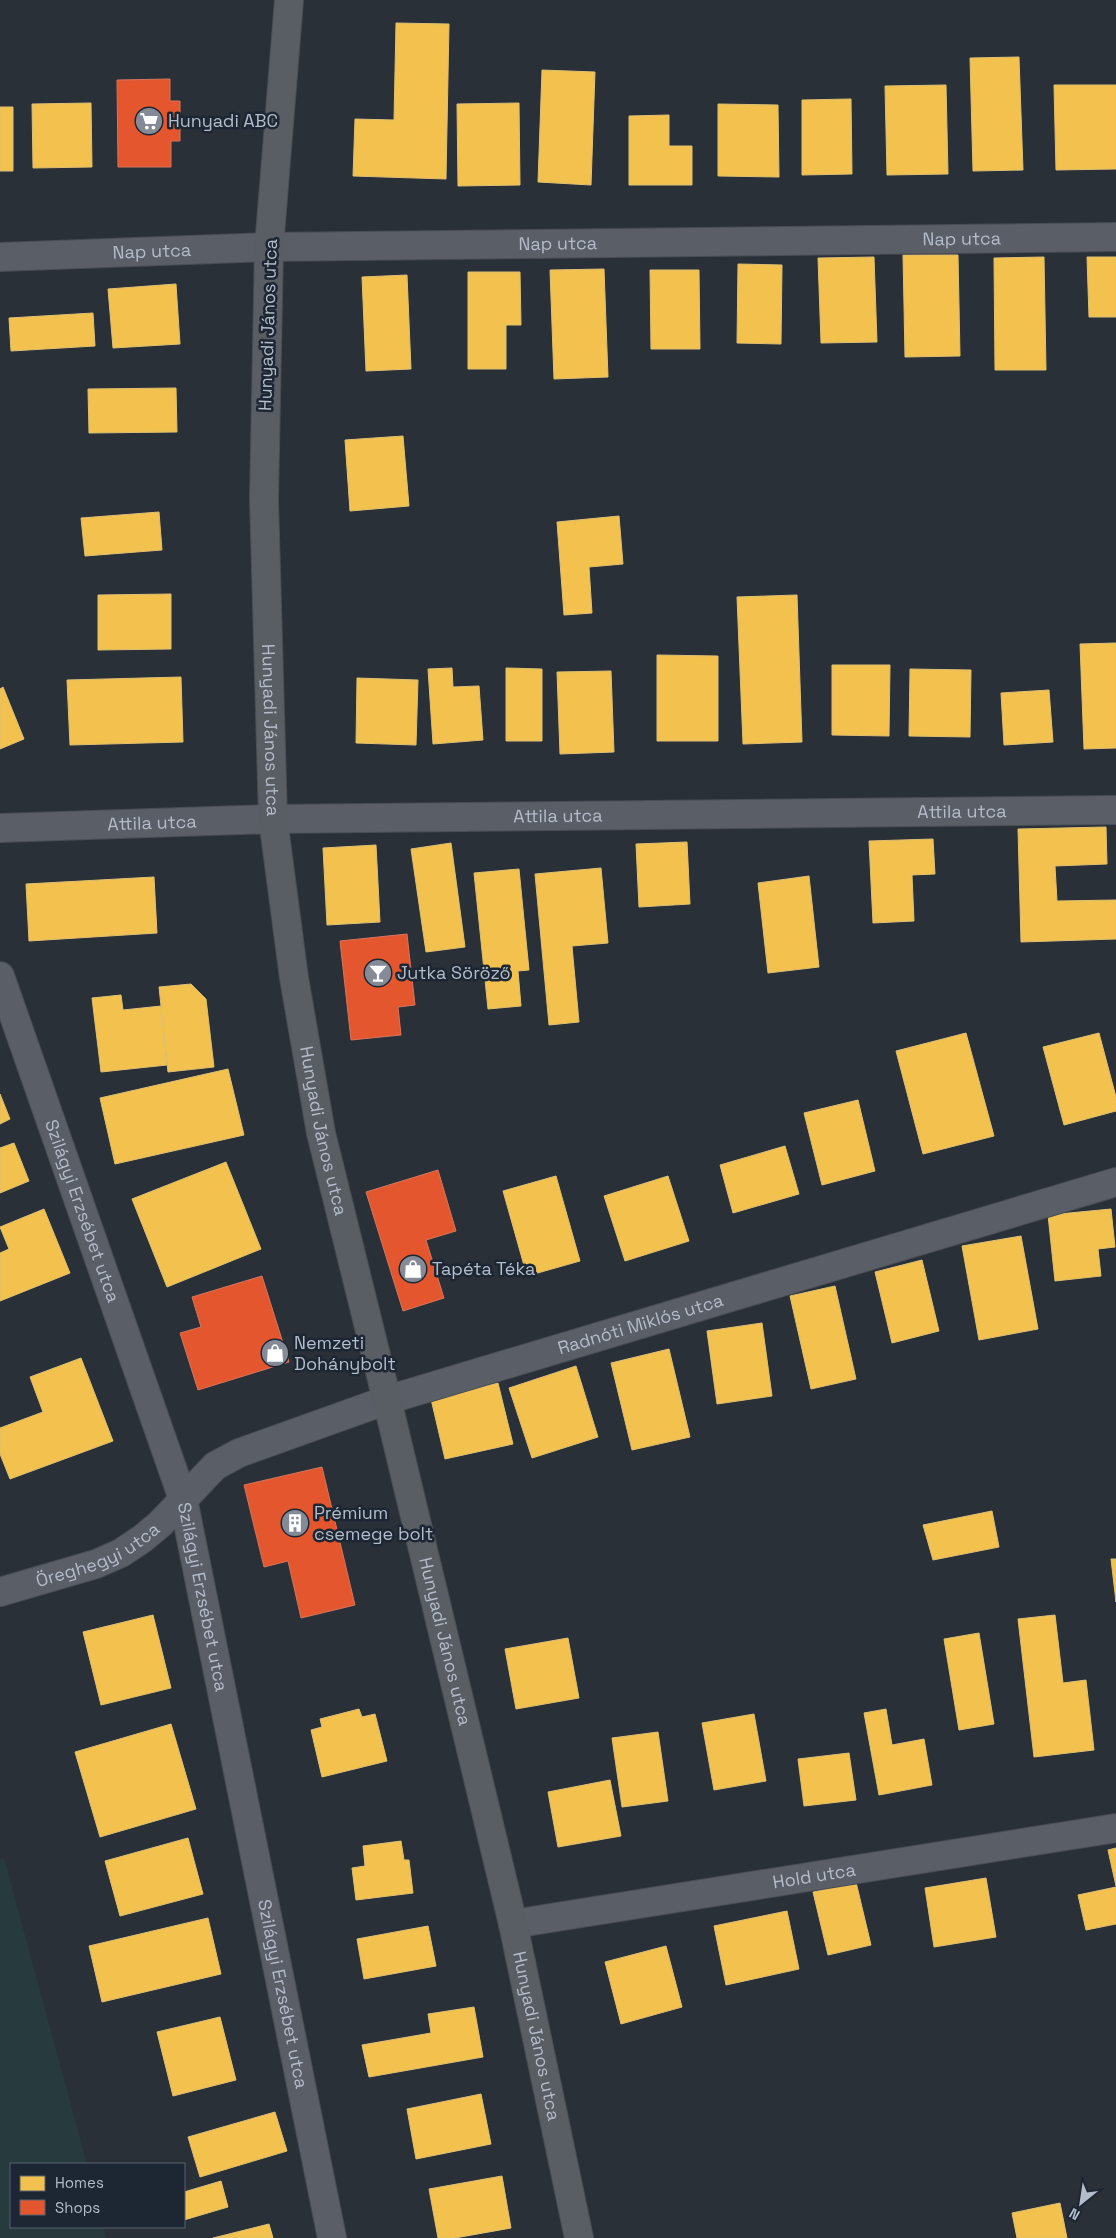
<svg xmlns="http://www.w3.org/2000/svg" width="1116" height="2238" viewBox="0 0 1116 2238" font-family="'Space Grotesk',sans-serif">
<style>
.green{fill:#273a3e}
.homes{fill:#f2c14e;stroke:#dfc073}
.shops{fill:#e4572e;stroke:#d6755c}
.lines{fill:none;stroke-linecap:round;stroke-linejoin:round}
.street-casing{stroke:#484c53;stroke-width:30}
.secondary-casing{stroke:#484c53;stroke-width:30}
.street{stroke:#5a5e66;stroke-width:28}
.secondary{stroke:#595d64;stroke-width:28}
.labels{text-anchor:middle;stroke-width:5;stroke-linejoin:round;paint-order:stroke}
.poi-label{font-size:18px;fill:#b4bcc9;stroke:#1d2633;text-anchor:start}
.street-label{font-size:18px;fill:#b4bcc9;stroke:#1d2633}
</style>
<rect width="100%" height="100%" fill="#2a3038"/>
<!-- green -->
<path class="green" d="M4,1858L87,2164H11V2227H103L106,2238H0V1859Z"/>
<!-- homes -->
<path class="homes" d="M396,23L449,24L446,179L353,176L355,119L394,120Z
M1019,57L1023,170L973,171L970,58Z
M542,70L595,72L591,185L538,182Z
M946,85L948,174L887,175L885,86Z
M1054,85H1116V169L1056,170Z
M851,99L852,174L802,175V100Z
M91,103L92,167L33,168L32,104Z
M519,103L520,185L458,186L457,104Z
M718,104L778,105L779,177L718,176Z
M0,107H13V171H0Z
M669,115V146H692V185H629V116Z
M903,255H958L960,356L905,357Z
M874,257L877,342L821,343L818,258Z
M1044,257L1046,370H995L994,258Z
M1087,257H1116V317H1089Z
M738,264L782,265L781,344L737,343Z
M604,269L608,377L554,379L550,270Z
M650,270H699L700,349H651Z
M468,272H520L521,325H506V369H468Z
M407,275L411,369L366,371L362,277Z
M176,284L180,344L113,348L108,289Z
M93,313L95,346L11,351L9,318Z
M176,388L177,432L89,433L88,389Z
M403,436L409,506L350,511L345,440Z
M159,512L162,550L85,556L81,518Z
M619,516L623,564L589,567L592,613L564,615L557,522Z
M171,594V649L98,650V595Z
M797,595L802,742L743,744L737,597Z
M1116,643V748L1084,749L1080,644Z
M657,655L718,656V741H657Z
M832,665H890L889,736L832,735Z
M452,668L453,687L479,686L483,740L433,744L428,669Z
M506,668L542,669V741H506Z
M910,669L971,670L970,737L909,736Z
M611,671L614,752L560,754L557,672Z
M181,677L183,742L70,745L67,680Z
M357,678L418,680L416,745L356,743Z
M3,687L24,739L0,749V689Z
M1049,690L1053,742L1004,745L1001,693Z
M1106,827L1107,864L1055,866L1057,901L1116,900V939L1021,942L1018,829Z
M933,839L935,874L912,875L914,921L873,923L869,841Z
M687,842L690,904L639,907L636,844Z
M451,843L465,947L426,952L411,849Z
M376,845L380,922L327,925L323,848Z
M601,868L608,943L572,946L579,1022L549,1025L535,874Z
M519,869L529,970L518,971L521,1006L488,1009L474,873Z
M809,876L819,967L768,973L758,883Z
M154,877L157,933L29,941L26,884Z
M191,984L206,999L214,1067L168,1072L159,987Z
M121,995L123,1010L161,1006L167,1065L101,1072L92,998Z
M966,1033L994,1136L923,1154L896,1051Z
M1099,1033L1116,1097V1111L1064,1125L1043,1047Z
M228,1069L244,1135L115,1164L100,1098Z
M0,1094L10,1119L0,1124Z
M858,1100L875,1171L822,1185L804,1113Z
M14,1143L29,1181L0,1193V1148Z
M785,1146L799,1194L733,1213L720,1165Z
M226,1162L261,1249L167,1287L132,1199Z
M556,1176L580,1261L527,1276L503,1191Z
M668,1176L689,1241L625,1261L604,1196Z
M44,1209L70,1273L0,1301V1253L9,1249L0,1227Z
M1111,1209L1115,1247L1098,1249L1101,1276L1055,1281L1048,1215Z
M1021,1236L1038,1329L979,1340L962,1246Z
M922,1260L939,1331L892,1343L875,1272Z
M835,1286L856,1379L811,1389L790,1296Z
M762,1323L772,1396L717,1404L707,1331Z
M669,1349L690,1437L632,1450L611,1363Z
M81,1358L113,1441L10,1479L0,1454V1428L43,1412L30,1377Z
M576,1366L598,1437L532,1458L509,1388Z
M498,1383L513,1444L445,1459L431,1399Z
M992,1511L999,1547L933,1560L923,1525Z
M1111,1559H1116V1602Z
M153,1615L171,1688L101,1705L83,1632Z
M1055,1615L1063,1683L1086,1680L1094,1750L1034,1757L1018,1619Z
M979,1633L994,1724L959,1730L944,1639Z
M568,1638L579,1698L516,1709L505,1649Z
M359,1709L362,1717L375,1714L387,1761L322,1777L311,1730L322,1727L320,1719Z
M886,1709L892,1745L924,1739L932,1785L879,1795L864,1713Z
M754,1714L766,1781L714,1790L702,1723Z
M171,1724L196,1809L100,1837L75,1752Z
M658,1732L668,1801L622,1807L612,1738Z
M849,1753L856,1800L804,1806L798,1759Z
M610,1780L621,1836L558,1847L548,1792Z
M188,1838L203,1894L120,1916L105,1861Z
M401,1841L404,1860H409L413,1893L356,1900L352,1868L365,1866L363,1846Z
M1116,1848V1886L1108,1850Z
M986,1878L996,1937L934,1947L925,1888Z
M856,1882L871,1945L828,1955L813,1892Z
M1116,1887V1924L1086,1930L1078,1895Z
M787,1911L799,1969L726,1985L714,1926Z
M208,1918L221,1974L102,2002L89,1946Z
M428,1926L436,1966L364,1979L357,1939Z
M666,1946L682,2007L621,2024L605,1962Z
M474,2007L483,2057L369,2077L362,2045L431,2033L428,2014Z
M220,2017L236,2080L173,2096L157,2032Z
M481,2094L491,2144L416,2159L407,2109Z
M275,2112L287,2151L200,2177L188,2137Z
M502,2176L511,2228L455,2238H438L429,2189Z
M221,2181L228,2207L184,2220V2192Z
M1060,2203L1067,2238H1017L1012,2213Z
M269,2224L273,2238H213Z"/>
<!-- shops -->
<path class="shops" d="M170,79V101H180V141H171V167H118L117,80Z
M407,934L415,1005L398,1007L401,1035L351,1040L340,941Z
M438,1170L456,1231L426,1240L444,1298L403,1311L366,1192Z
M262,1276L289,1362L198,1390L180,1333L201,1327L192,1297Z
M322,1467L355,1605L301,1618L288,1561L264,1567L244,1485Z"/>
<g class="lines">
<defs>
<g id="street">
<path id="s1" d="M0,257L269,247L1116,237"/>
<path id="s2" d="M0,828L273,819L1116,810"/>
<path id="s3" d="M0,976L183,1499L332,2238"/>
<path id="s4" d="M0,1592L96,1564L121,1553L142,1539L160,1524L215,1466L239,1453L387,1400L1116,1182"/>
<path id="s5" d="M513,1924L1116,1828"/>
</g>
<g id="secondary">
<path id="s6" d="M289,0L269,247L264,499L273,819L294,978L321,1133L387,1400L513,1924L579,2238"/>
</g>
</defs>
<!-- street casing -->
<use href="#street" class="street-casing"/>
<!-- secondary casing -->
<use href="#secondary" class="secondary-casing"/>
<!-- street -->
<use href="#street" class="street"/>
<!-- secondary -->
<use href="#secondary" class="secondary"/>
</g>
<!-- icons -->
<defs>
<symbol id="supermarket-disc" viewBox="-11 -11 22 22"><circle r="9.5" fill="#848b96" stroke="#1d2633"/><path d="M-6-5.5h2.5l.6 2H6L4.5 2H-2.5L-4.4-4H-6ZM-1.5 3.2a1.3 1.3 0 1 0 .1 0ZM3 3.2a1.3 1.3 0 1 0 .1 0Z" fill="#fff"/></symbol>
<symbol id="bar-disc" viewBox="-11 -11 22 22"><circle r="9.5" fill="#848b96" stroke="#1d2633"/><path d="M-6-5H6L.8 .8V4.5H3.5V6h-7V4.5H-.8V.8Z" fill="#fff"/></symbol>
<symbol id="shop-disc" viewBox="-11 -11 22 22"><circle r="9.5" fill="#848b96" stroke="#1d2633"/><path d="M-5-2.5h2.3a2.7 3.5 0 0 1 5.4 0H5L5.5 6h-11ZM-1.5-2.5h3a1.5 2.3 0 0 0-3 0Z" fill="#fff"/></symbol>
<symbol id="building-disc" viewBox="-11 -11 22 22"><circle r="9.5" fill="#848b96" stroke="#1d2633"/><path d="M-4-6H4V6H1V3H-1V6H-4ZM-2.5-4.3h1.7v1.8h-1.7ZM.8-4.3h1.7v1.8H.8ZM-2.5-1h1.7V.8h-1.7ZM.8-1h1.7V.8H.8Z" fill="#fff"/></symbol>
</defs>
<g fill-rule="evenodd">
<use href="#supermarket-disc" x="133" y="105" width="32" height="32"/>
<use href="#bar-disc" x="362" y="957" width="32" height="32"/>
<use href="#shop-disc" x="397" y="1253" width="32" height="32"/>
<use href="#shop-disc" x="259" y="1337" width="32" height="32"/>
<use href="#building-disc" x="279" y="1507" width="32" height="32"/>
</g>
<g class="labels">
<!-- poi labels -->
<g class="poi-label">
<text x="168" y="127">Hunyadi ABC</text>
<text x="397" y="979">Jutka Söröző</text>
<text x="432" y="1275">Tapéta Téka</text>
<text x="294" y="1349">Nemzeti<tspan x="294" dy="21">Dohánybolt</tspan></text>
<text x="314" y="1519">Prémium<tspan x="314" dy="21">csemege bolt</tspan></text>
</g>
<!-- street labels -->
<g class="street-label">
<text dy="6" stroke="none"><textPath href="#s1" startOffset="962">Nap utca</textPath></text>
<text dy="6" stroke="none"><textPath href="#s1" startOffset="558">Nap utca</textPath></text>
<text dy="6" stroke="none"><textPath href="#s1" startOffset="152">Nap utca</textPath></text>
<text transform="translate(268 325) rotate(-88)" y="6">Hunyadi János utca</text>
<text dy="6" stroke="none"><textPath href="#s6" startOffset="731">Hunyadi János utca</textPath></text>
<text dy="6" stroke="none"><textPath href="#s2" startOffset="962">Attila utca</textPath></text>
<text dy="6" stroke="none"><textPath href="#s2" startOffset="558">Attila utca</textPath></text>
<text dy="6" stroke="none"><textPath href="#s2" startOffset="152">Attila utca</textPath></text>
<text dy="6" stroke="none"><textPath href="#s6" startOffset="1136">Hunyadi János utca</textPath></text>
<text dy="6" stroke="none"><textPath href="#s3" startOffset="249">Szilágyi Erzsébet utca</textPath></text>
<text dy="6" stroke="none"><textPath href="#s4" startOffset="705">Radnóti Miklós utca</textPath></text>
<text dy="6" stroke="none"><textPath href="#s4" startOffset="105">Öreghegyi utca</textPath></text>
<text dy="6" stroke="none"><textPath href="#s3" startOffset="654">Szilágyi Erzsébet utca</textPath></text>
<text dy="6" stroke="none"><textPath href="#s6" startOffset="1661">Hunyadi János utca</textPath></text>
<text dy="6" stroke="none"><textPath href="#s5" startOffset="305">Hold utca</textPath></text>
<text dy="6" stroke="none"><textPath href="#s3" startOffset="1059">Szilágyi Erzsébet utca</textPath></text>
<text dy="6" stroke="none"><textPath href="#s6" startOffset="2066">Hunyadi János utca</textPath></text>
</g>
</g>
<!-- legend -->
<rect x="10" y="2163" width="175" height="65" fill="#1d2633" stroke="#59626f"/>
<rect x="20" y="2176" width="25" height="15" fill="#f2c14e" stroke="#59626f"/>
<text x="55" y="2188" font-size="15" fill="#b4bcc9">Homes</text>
<rect x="20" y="2200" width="25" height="15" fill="#e4572e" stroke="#59626f"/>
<text x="55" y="2213" font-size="15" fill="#b4bcc9">Shops</text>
<!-- north arrow -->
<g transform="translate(1081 2203) rotate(210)" stroke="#1d2633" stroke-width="4" paint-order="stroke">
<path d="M0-4L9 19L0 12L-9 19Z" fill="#b4bcc9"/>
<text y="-8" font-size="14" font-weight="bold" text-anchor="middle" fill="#b4bcc9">N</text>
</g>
</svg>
